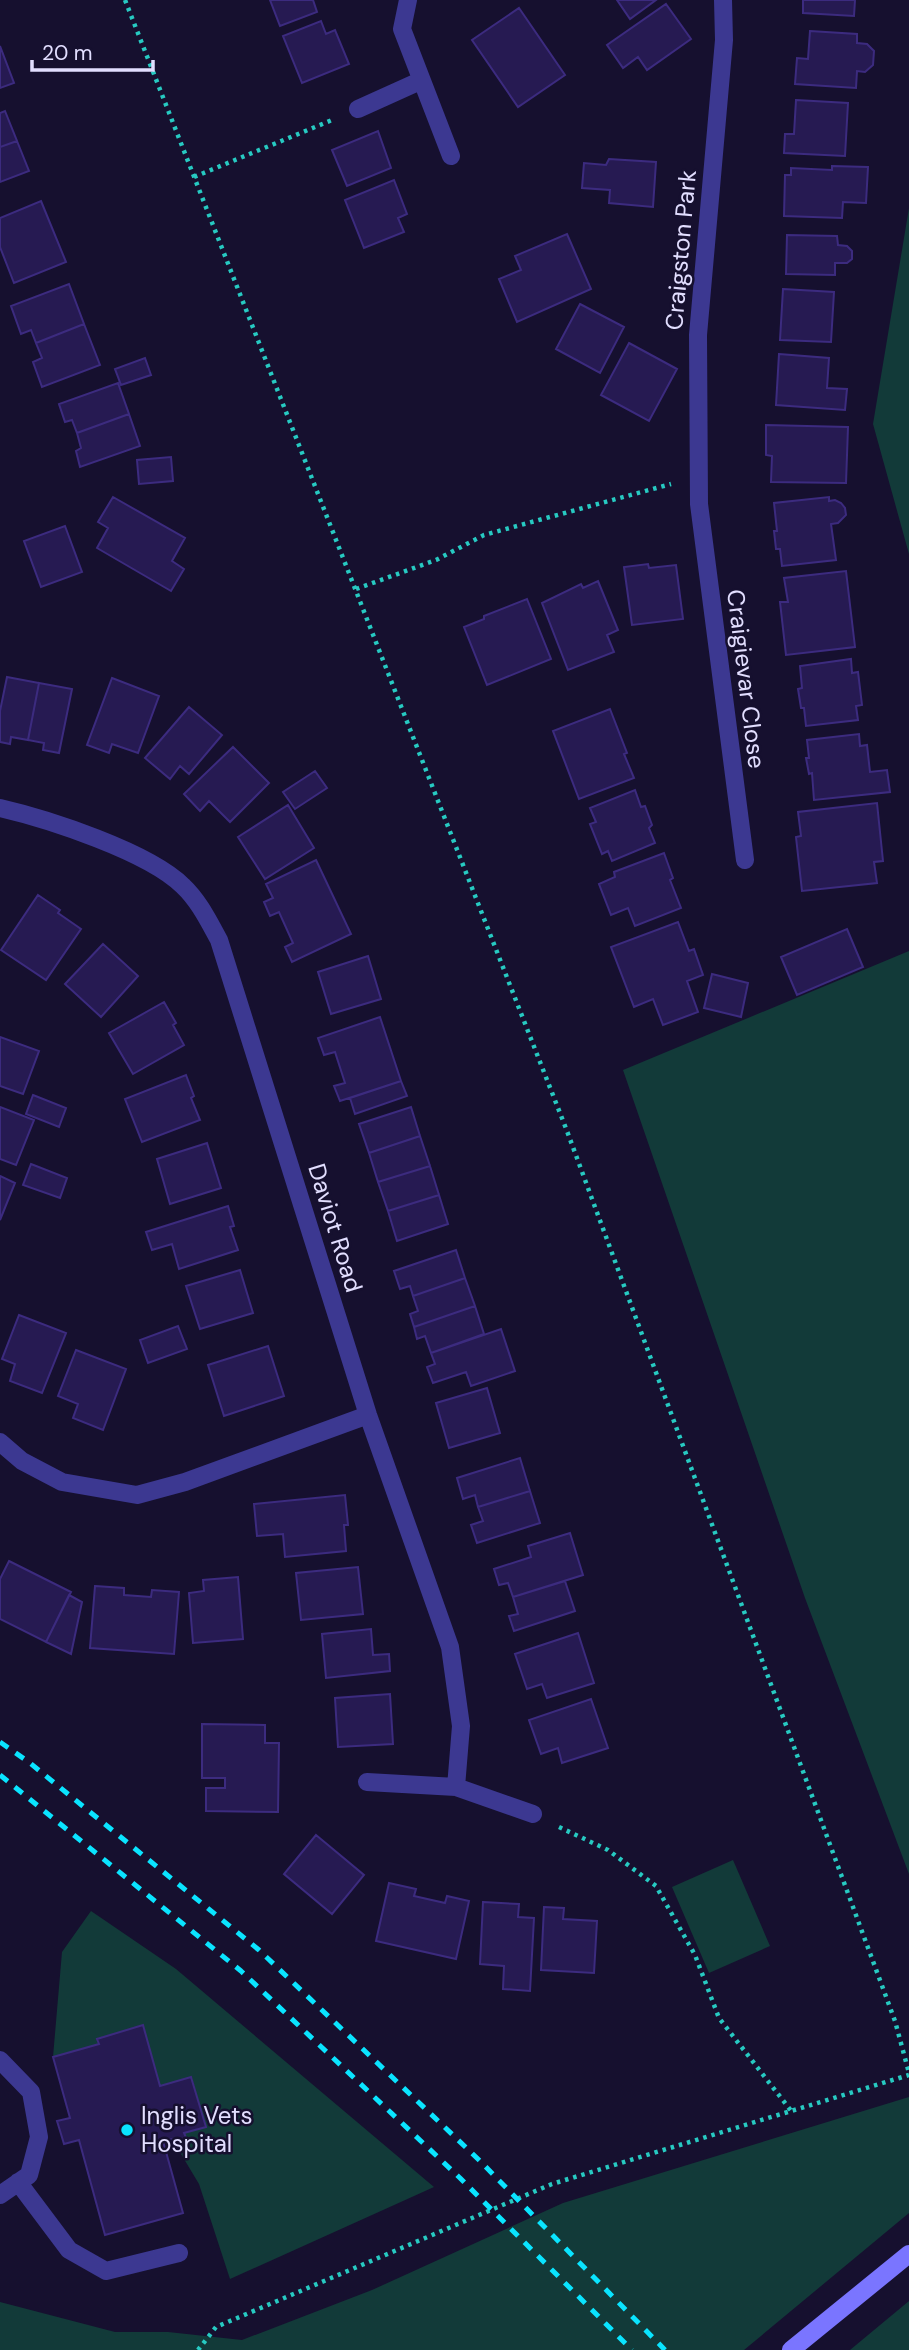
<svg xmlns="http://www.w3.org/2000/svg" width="909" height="2350" viewBox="0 0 909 2350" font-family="'DM Sans',sans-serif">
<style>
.green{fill:#123a39}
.building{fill:#261a52;stroke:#3c2b7f;stroke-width:2}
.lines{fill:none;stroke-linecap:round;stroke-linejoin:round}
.path{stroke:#27cac2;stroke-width:4.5;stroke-dasharray:3.5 5;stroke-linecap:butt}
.lane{stroke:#3c3891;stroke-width:18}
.street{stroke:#3c3891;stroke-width:18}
.secondary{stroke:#7a75ff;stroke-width:18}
.rail{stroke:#0ae4ff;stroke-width:5;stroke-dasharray:10 9;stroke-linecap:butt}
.poi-dot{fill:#0ae4ff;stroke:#16102f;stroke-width:2.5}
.labels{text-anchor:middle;stroke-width:5;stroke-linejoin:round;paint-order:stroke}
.street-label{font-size:24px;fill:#e2deff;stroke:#16102f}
.poi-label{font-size:24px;fill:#e2deff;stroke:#16102f;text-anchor:start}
</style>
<rect width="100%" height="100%" fill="#16102f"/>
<!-- green -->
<path class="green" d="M909,208V554L873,424Z
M909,951V1874L805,1598L623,1070Z
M733,1860L770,1946L709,1973L672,1887Z
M91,1911L176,1969L434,2187L230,2279L199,2184L175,2144L186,2140L184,2133L206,2127L192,2078L160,2086L143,2026L98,2038L99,2044L53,2057L62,1952Z
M909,2097V2213L744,2350H0V2302L115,2332H168L242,2340L372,2290L563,2203Z
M909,2301V2350H850Z"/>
<!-- building -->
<path class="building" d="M270,0H313L317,12L280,26Z
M617,0H656L630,19Z
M803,0H855L854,16L803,13Z
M666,4L691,39L647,70L638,57L623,68L607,45Z
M519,8L565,75L518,107L472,40Z
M321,21L326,34L335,30L349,64L302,83L283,36Z
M810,31L857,34V43L867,44L874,51L873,65L865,72L857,71L856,88L795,84L797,58L808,59Z
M0,46L14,83L0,88Z
M796,100L848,103L845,156L784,153L785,134H794Z
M5,111L17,141L0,147V113Z
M378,131L391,168L347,186L332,150Z
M17,141L29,171L0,182V147Z
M609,159L656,162L653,207L609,203L610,190L582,188L584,163L606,165Z
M832,166L868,167L866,203L843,202L842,218L784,216L785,175H791V168L832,170Z
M394,180L407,214L398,218L404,232L364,248L345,200Z
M41,201L66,262L14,283L0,247V218Z
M567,234L591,289L517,322L499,279L521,270L515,256Z
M787,235L837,236L838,245L847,246L852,251V259L847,263H835V275L786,274Z
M69,284L84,324L36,343L31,330L21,334L11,306Z
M783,289L834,292L831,342L780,340Z
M580,304L624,327L600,373L556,349Z
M84,324L100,365L42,387L33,362L42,358L36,343Z
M629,343L677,369L649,421L601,395Z
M779,354L829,358L827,388L847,389L845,410L776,405Z
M145,358L151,375L121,385L115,369Z
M118,383L129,414L77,433L72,420L65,422L59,404Z
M129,414L140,446L80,467L76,451L81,448L77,433Z
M766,425L848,427L846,483L771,482L772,456L766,455Z
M171,457L173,481L139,484L137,460Z
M113,497L185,538L172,561L184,569L171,591L97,548L108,528L98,522Z
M829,497V501L835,500L841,503L845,508L846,515L838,523L831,524L836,560L782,566L780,549H776L774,531H777L774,503Z
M65,526L82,572L41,587L24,541Z
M648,564L649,568L676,565L683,619L632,625L624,567Z
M846,571L855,647L786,655L780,602H788L784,578Z
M598,581L618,630L607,635L614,652L568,670L542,603L581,584L583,588Z
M527,599L551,659L487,685L464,627L484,619V616Z
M851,659L852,673L858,672L862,705L856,706L858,720L806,726L804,708H801L798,689L802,688L800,666Z
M7,677L39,683L28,740L11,737L10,744L0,742V711Z
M112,678L159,696L138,753L112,744L109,753L87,745Z
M39,683L72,689L59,753L43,750L44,743L28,740Z
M189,707L222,735L189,774L180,766L170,779L145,758Z
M610,709L627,753L624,754L634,778L579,799L553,731Z
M859,734L860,746L867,745L870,772L887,770L890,792L814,800L812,773L809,774L806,758H809L807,740Z
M233,747L269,783L230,822L209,801L200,811L184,794Z
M315,771L327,788L295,809L283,792Z
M635,790L641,807L645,806L652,825L649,828L655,843L612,861L608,851L602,854L590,824L596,822L590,808Z
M877,803L883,861L874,862L877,883L802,891L796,837L801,836L798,812Z
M288,805L314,848L265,879L238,837Z
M664,853L673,878L670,880L681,908L635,926L628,908L611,915L599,884L615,877L614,872Z
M316,860L351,934L292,962L285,947L293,943L279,912L270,916L264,902L273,898L266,884Z
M38,895L60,910L58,913L81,929L46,980L1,950Z
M678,922L689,951L694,949L703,975L687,981L698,1012L663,1025L653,999L634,1007L611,947Z
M847,929L863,967L797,995L781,957Z
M103,944L138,976L101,1017L65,984Z
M368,956L381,999L331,1014L318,972Z
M712,974L748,983L741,1017L704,1008Z
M164,1002L176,1023L173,1025L184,1045L133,1074L109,1033Z
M380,1017L401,1081L340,1101L334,1086L345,1083L335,1052L324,1055L318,1038Z
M0,1037L39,1051L23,1094L0,1086Z
M186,1075L194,1096L191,1098L200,1120L142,1142L125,1099Z
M401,1081L407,1096L355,1114L350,1098Z
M33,1095L66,1108L59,1127L26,1114Z
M0,1107L34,1120L16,1165L0,1159Z
M411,1107L420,1136L369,1153L359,1124Z
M420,1136L430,1166L378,1182L369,1153Z
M207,1143L221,1188L170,1204L157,1159Z
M31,1164L67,1178L60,1198L23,1185Z
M430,1166L439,1195L388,1211L378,1182Z
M0,1176L15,1183L0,1220Z
M439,1195L448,1224L397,1241L388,1211Z
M228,1206L234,1226L230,1227L238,1250L179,1269L172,1244L152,1250L146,1232Z
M456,1250L465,1278L413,1296L410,1286L400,1289L394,1271Z
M240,1270L253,1313L200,1329L186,1286Z
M465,1278L475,1306L414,1327L410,1314L418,1311L413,1296Z
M475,1306L484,1334L431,1353L425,1336L417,1339L414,1327Z
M19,1315L66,1333L42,1393L10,1381L15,1364L2,1359Z
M178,1326L187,1349L148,1363L140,1340Z
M501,1329L515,1371L471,1386L466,1372L433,1383L427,1367L435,1364L431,1353Z
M268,1346L284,1396L224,1416L208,1365Z
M76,1350L126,1369L103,1430L73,1418L78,1404L58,1396Z
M487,1388L500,1433L449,1448L436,1403Z
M520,1458L530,1491L478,1507L475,1495L463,1499L457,1478Z
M530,1491L540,1523L477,1543L471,1525L483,1521L478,1507Z
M345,1495L348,1525H344L346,1551L285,1557L283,1534L257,1536L254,1504Z
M570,1533L583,1575L513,1597L508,1583L499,1585L494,1569L531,1557L528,1546Z
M9,1561L71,1592L46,1642L0,1619V1579Z
M358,1567L363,1614L301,1620L296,1573Z
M238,1577L243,1639L193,1643L189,1593L204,1591L203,1580Z
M565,1581L575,1611L514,1631L509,1616L518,1614L513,1597Z
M95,1586L124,1588V1595L151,1597L152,1590L179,1592L174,1654L90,1648Z
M69,1595L82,1602L71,1654L46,1642Z
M371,1629L373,1655L389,1654L390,1671L326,1678L322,1634Z
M578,1633L594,1683L547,1698L542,1684L527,1689L515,1654Z
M390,1694L393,1744L338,1747L335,1698Z
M591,1699L608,1748L562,1763L558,1748L541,1754L529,1720Z
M202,1724L265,1725V1743H279L278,1812L206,1811V1788H225V1778H202Z
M316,1835L364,1875L332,1914L284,1874Z
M389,1883L416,1889L414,1896L445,1903L447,1896L469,1901L456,1959L376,1941Z
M483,1902L519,1904L518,1917L534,1918L530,1991L503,1989L504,1966L480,1964Z
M544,1907L564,1908L563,1919L597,1921L594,1973L541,1970Z
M143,2025L160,2086L191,2077L206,2127L184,2133L187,2140L175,2144L173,2139L163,2141L183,2213L105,2235L79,2140L64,2144L61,2134L57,2121L70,2118L53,2057L99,2044L97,2039Z"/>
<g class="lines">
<!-- path -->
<path class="path" d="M125,0L567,1131L895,2021L909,2073
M194,177L332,120
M356,589L436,560L484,535L671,484
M559,1827L608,1850L656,1886L695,1955L719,2018L792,2112
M198,2350L216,2327L552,2184L909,2075"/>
<!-- lane -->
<path class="lane" d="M0,2060L31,2092L39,2137L29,2175L0,2195
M18,2182L69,2250L106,2271L179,2253"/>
<!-- street -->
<path class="street" d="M408,0L402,29L451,156
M723,0L724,40L698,335L699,504L745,860
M358,109L420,81
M0,808C48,819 149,852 183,886C199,901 209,922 219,940L368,1415L450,1647L461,1726L456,1787
M0,1442L22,1461L62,1482L137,1495L185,1482L368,1415
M367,1782L456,1787L533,1814"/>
<!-- secondary -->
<path class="secondary" d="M791,2350L909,2254"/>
<!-- rail -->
<path class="rail" d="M0,1742L30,1763L259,1950L479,2160L665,2350
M0,1775L241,1971L460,2178L632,2350"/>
</g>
<!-- markers -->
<circle class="poi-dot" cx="127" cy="2130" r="7"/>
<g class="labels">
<!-- street labels -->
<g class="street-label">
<text transform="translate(681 250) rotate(-85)" y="8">Craigston Park</text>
<text transform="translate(746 679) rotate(83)" y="8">Craigievar Close</text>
<text transform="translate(335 1228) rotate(73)" y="8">Daviot Road</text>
</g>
<!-- poi labels -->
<g class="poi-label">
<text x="141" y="2124">Inglis Vets<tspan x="141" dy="28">Hospital</tspan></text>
</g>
</g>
<!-- scale -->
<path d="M32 60v10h121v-10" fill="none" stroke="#e2deff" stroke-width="3.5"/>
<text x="42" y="60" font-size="21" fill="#e2deff" stroke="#16102f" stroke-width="5" paint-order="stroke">20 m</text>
</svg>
